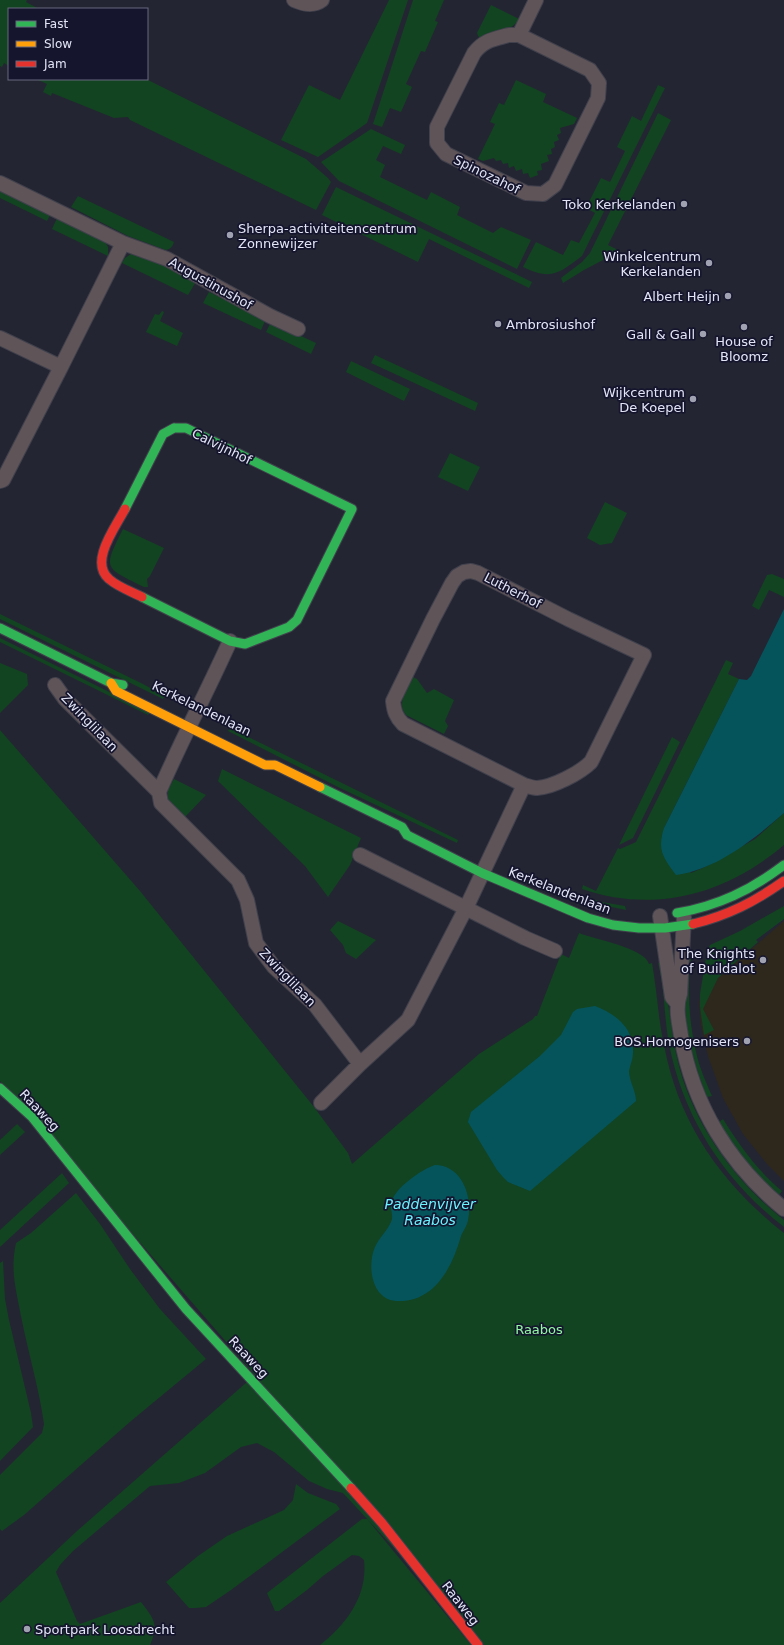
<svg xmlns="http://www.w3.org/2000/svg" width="784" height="1645" viewBox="0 0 784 1645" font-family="'DejaVu Sans',sans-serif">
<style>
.industrial{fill:#2e281c}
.green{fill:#124421}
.water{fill:#05545c}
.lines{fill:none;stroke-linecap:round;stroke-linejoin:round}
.street-casing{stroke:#40414d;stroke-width:16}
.fast-casing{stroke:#40414d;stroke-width:11}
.slow-casing{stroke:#40414d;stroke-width:11}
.jam-casing{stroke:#40414d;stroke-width:11}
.street{stroke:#5f5458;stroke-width:14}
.fast{stroke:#30b455;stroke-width:9}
.slow{stroke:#ff9f0a;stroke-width:9}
.jam{stroke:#e5322d;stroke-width:9}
.poi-dot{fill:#a0a2b1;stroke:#15152e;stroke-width:1.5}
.labels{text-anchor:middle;stroke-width:3.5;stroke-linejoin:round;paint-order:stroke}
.street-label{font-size:13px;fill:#e3e5f6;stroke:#15152e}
.poi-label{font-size:13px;fill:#e3e5f6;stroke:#15152e;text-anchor:end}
.park-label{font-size:13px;fill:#92f6a2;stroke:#15152e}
.water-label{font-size:14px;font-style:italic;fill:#6af2ff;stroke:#15152e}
</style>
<rect width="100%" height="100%" fill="#242532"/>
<!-- industrial -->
<path class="industrial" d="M784,921V1181L767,1164L743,1134L723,1098L708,1056L701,1025L699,1003L701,993Z"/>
<!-- green -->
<path class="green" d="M0,0H27L26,2L39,9H9V66L4,63L2,67L0,66Z
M389,0H408L367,123L318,157L281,140L309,85L340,100Z
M413,0H444L435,21L438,22L425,52L421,51L406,84L412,87L401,112L390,108L382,127L373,124Z
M491,5L519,19C510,34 494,31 479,38L477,33Z
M36,79H146L306,159L328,178L331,182L316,210L130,120L128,117L114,118L52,93L51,96L43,92L47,84Z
M516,80L546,94L543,102L577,118L574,124L560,128L561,133L557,135L559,140L554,142L555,147L551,149L552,154L547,155L549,161L541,164L542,170L537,171L538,175L530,178L528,173L523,174L522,169L516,171L514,166L509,168L508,163L503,164L501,160L496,161L494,158L483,161L478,159L495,124L490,122L499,103L504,105Z
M658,85L665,88L582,256C559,273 552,281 523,267L536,242L563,255L571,240L579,243L595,213L586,208L601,178L610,182L625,151L617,147L632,116L641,121Z
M658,113L671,120L608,245L620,251L584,270L563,283L561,278L582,262L590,253Z
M371,129L405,145L401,154L383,146L376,160L385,165L380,177L427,200L431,192L460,207L457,215L493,233L501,227L531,240L517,269L339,181L321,162Z
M0,186L52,211L47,221L0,198Z
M336,187L532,282L529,288L429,239L418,262L322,215Z
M78,196L174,242C172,247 171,249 166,250L128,236L71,207Z
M58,216L102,237L108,247V256L52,229Z
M131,254H142L197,280L188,295L122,263L125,258Z
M209,292L266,319L261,330L203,303Z
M162,311L164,312L160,321L183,333L177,346L146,332L155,314L159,315Z
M271,322L316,343L311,354L266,332Z
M375,355L478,403L475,411L371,363Z
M351,361L410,389L404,401L346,372Z
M450,453L480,467L468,491L438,477Z
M605,502L627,513L612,543L600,545L587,538Z
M123,529L164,548L150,576L147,579L148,587H144C103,567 103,569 123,529Z
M772,574L784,579V597L769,590L759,610L752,606L767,575Z
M0,614L143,684L165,696L163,699L0,619Z
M0,638L150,712L148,715L0,642Z
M726,660L733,663L728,674L739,679L664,828L691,873L707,866L755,839L784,813V845C726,894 655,914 582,889L583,885L596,891L618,848L620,849L636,842Z
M0,663L27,674L28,685L0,713Z
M413,677L417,679L427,693L434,689L454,700L445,721L448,726L444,734L406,715C396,703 407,690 413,677Z
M230,728L458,840L457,843L340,788L228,731Z
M0,730L140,891L314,1107L348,1153L352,1164L479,1054L533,1019L535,1016H537L561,954L569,958L579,933C594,939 645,948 649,964L652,963C657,990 658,1018 664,1045C679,1124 721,1183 784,1233V1645H484L343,1493L327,1489L309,1481L274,1452L257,1443L241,1447L205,1473L179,1483L150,1486L73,1551L60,1565L56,1572L77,1621L80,1624L141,1602C154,1619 159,1624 150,1645H0V1603L77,1531L255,1375L0,1081Z
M672,737L680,742L633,838L619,845Z
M222,769L361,838L350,865L328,897L305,866L218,781Z
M174,779L206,795L185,817L168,799V790Z
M580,895L602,902L625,906L626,910L583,901L578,898Z
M784,906V919L756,940L758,942L718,978L703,1009L714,1030L704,1035L700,1007V994L707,951L710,945L740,931Z
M338,921L376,940L356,959L346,953L343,945L330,930Z
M686,959H691C687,989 689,1022 696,1052C699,1067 706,1082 712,1096L707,1097C695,1066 686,1035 685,1002C684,988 685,973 686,959Z
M662,962C668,994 670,1027 677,1058C691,1121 734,1181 784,1220V1227C725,1182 683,1117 669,1044C664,1018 665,989 658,963Z
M723,1119C740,1146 757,1170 782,1191L779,1195C755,1175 734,1150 719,1122Z
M17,1124L25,1132L0,1155V1140Z
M62,1173L69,1183L0,1247V1230Z
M76,1193L100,1224L130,1269L160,1309L206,1359L131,1421L24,1515L2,1531L0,1529V1475L42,1433L44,1424C39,1388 28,1352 21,1316C16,1289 10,1270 16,1243L31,1233Z
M3,1261L5,1299L9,1320L31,1413L33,1427L0,1461V1263Z
M296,1484L308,1493L336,1504L340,1509L231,1590L206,1607L196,1608H189L166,1582L198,1556L227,1536L284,1510L293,1500Z
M362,1519H367L471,1645H320C347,1624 368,1595 364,1560L359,1556L352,1555L323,1576L307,1590L279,1611H275L267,1593Z"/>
<!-- water -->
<path class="water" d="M784,609V813C753,840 717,869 676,875C663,857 657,850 664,828L739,679L747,680L751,676Z
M595,1006C616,1014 634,1028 633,1053C633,1059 630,1065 629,1071C629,1081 636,1091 636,1101L530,1191L508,1182L503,1177L497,1170L468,1122L471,1112L540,1056L561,1035L573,1012L577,1009Z
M435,1165C462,1165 473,1197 468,1220C467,1226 463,1231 461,1236C452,1267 435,1303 396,1301C371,1299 367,1265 375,1247C379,1238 387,1231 391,1222C394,1216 390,1210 391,1204C393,1189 422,1169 435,1165Z"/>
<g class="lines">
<defs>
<path id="street" d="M294,0C303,4 313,7 322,0
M509,35H519L590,70L599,83L598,98L555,185L543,194L526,193L446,154L437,143V127L474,53C484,40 494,39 509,35Z
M519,35L536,0
M0,183L123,243L167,259L270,316L298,329
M0,338L61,367L3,480L0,481
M61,367L123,243
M471,571L478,573L568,619L644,655L591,762C580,773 553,787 537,788C533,788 528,786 524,785L403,724C396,717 394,711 393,701L433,619L452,583L457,576L464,572Z
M55,685L65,699L159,792L161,803L238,880L247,900L256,943L274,967L315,1005L360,1064
M159,792C181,741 207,692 230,641
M360,855L525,938L555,951
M660,916L672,997L677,1003
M684,917L680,994C675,1008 679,1022 681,1036C693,1106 730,1165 784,1209
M321,1103L360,1064L408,1020L466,908L524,785"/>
<path id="fast" d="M125,509L163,434L174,428
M142,597L230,641L245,644L289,627L297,620L352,509L186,428H174
M0,628L111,683L123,685
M320,787L402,827L407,835L482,873L588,918L613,925L639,928H665L693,924
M677,913C718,906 751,890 784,865
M0,1088L32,1117L186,1309L351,1488"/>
<path id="slow" d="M111,683L116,691L265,765H275L320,787"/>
<path id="jam" d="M125,509C115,528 89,562 109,579C118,587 132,592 142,597
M693,924C729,915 754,902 784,881
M351,1488L382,1523L478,1645"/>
</defs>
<!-- street casing -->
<use href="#street" class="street-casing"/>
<!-- fast casing -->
<use href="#fast" class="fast-casing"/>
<!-- slow casing -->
<use href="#slow" class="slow-casing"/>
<!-- jam casing -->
<use href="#jam" class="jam-casing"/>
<!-- street -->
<use href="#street" class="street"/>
<!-- fast -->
<use href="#fast" class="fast"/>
<!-- slow -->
<use href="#slow" class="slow"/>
<!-- jam -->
<use href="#jam" class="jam"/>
</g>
<!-- markers -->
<g class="poi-dot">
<circle cx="684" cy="204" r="4"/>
<circle cx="230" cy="235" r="4"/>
<circle cx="709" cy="263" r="4"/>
<circle cx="728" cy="296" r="4"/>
<circle cx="498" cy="324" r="4"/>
<circle cx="744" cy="327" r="4"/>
<circle cx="703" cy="334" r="4"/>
<circle cx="693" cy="399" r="4"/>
<circle cx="763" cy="960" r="4"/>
<circle cx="747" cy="1041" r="4"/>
<circle cx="27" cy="1629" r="4"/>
</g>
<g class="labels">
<!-- street labels -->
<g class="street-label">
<text transform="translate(487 174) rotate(26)" y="5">Spinozahof</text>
<text transform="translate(211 283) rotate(29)" y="5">Augustinushof</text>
<text transform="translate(222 446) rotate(26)" y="5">Calvijnhof</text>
<text transform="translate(513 590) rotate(27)" y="5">Lutherhof</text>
<text transform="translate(202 708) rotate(26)" y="5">Kerkelandenlaan</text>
<text transform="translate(90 722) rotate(46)" y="5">Zwinglilaan</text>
<text transform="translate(560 890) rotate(21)" y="5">Kerkelandenlaan</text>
<text transform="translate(288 977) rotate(46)" y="5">Zwinglilaan</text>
<text transform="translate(40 1110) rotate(47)" y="5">Raaweg</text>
<text transform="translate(249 1357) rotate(47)" y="5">Raaweg</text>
<text transform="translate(461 1603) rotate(52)" y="5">Raaweg</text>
</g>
<!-- poi labels -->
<g class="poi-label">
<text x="676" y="209">Toko Kerkelanden</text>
<text x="238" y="233" text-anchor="start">Sherpa-activiteitencentrum<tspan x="238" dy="15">Zonnewijzer</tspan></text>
<text x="701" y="261">Winkelcentrum<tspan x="701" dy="15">Kerkelanden</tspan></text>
<text x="720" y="301">Albert Heijn</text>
<text x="506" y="329" text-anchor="start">Ambrosiushof</text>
<text x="695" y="339">Gall &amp; Gall</text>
<text x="744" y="346" text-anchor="middle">House of<tspan x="744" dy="15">Bloomz</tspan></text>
<text x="685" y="397">Wijkcentrum<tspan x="685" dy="15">De Koepel</tspan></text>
<text x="755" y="958">The Knights<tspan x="755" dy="15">of Buildalot</tspan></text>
<text x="739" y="1046">BOS.Homogenisers</text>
<text x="35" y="1634" text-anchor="start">Sportpark Loosdrecht</text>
</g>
<!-- park labels -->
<g class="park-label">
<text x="539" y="1334">Raabos</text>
</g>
<!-- water labels -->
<g class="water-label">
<text x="430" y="1209">Paddenvijver<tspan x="430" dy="16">Raabos</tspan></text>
</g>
</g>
<!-- legend -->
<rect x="8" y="8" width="140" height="72" fill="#15152e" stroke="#67687e"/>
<rect x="16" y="21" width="20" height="6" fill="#30b455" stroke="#67687e"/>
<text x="44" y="28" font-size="12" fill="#e3e5f6">Fast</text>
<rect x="16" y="41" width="20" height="6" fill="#ff9f0a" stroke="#67687e"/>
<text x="44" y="48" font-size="12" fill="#e3e5f6">Slow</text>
<rect x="16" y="61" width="20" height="6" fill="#e5322d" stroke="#67687e"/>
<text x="44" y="68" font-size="12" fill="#e3e5f6">Jam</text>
</svg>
